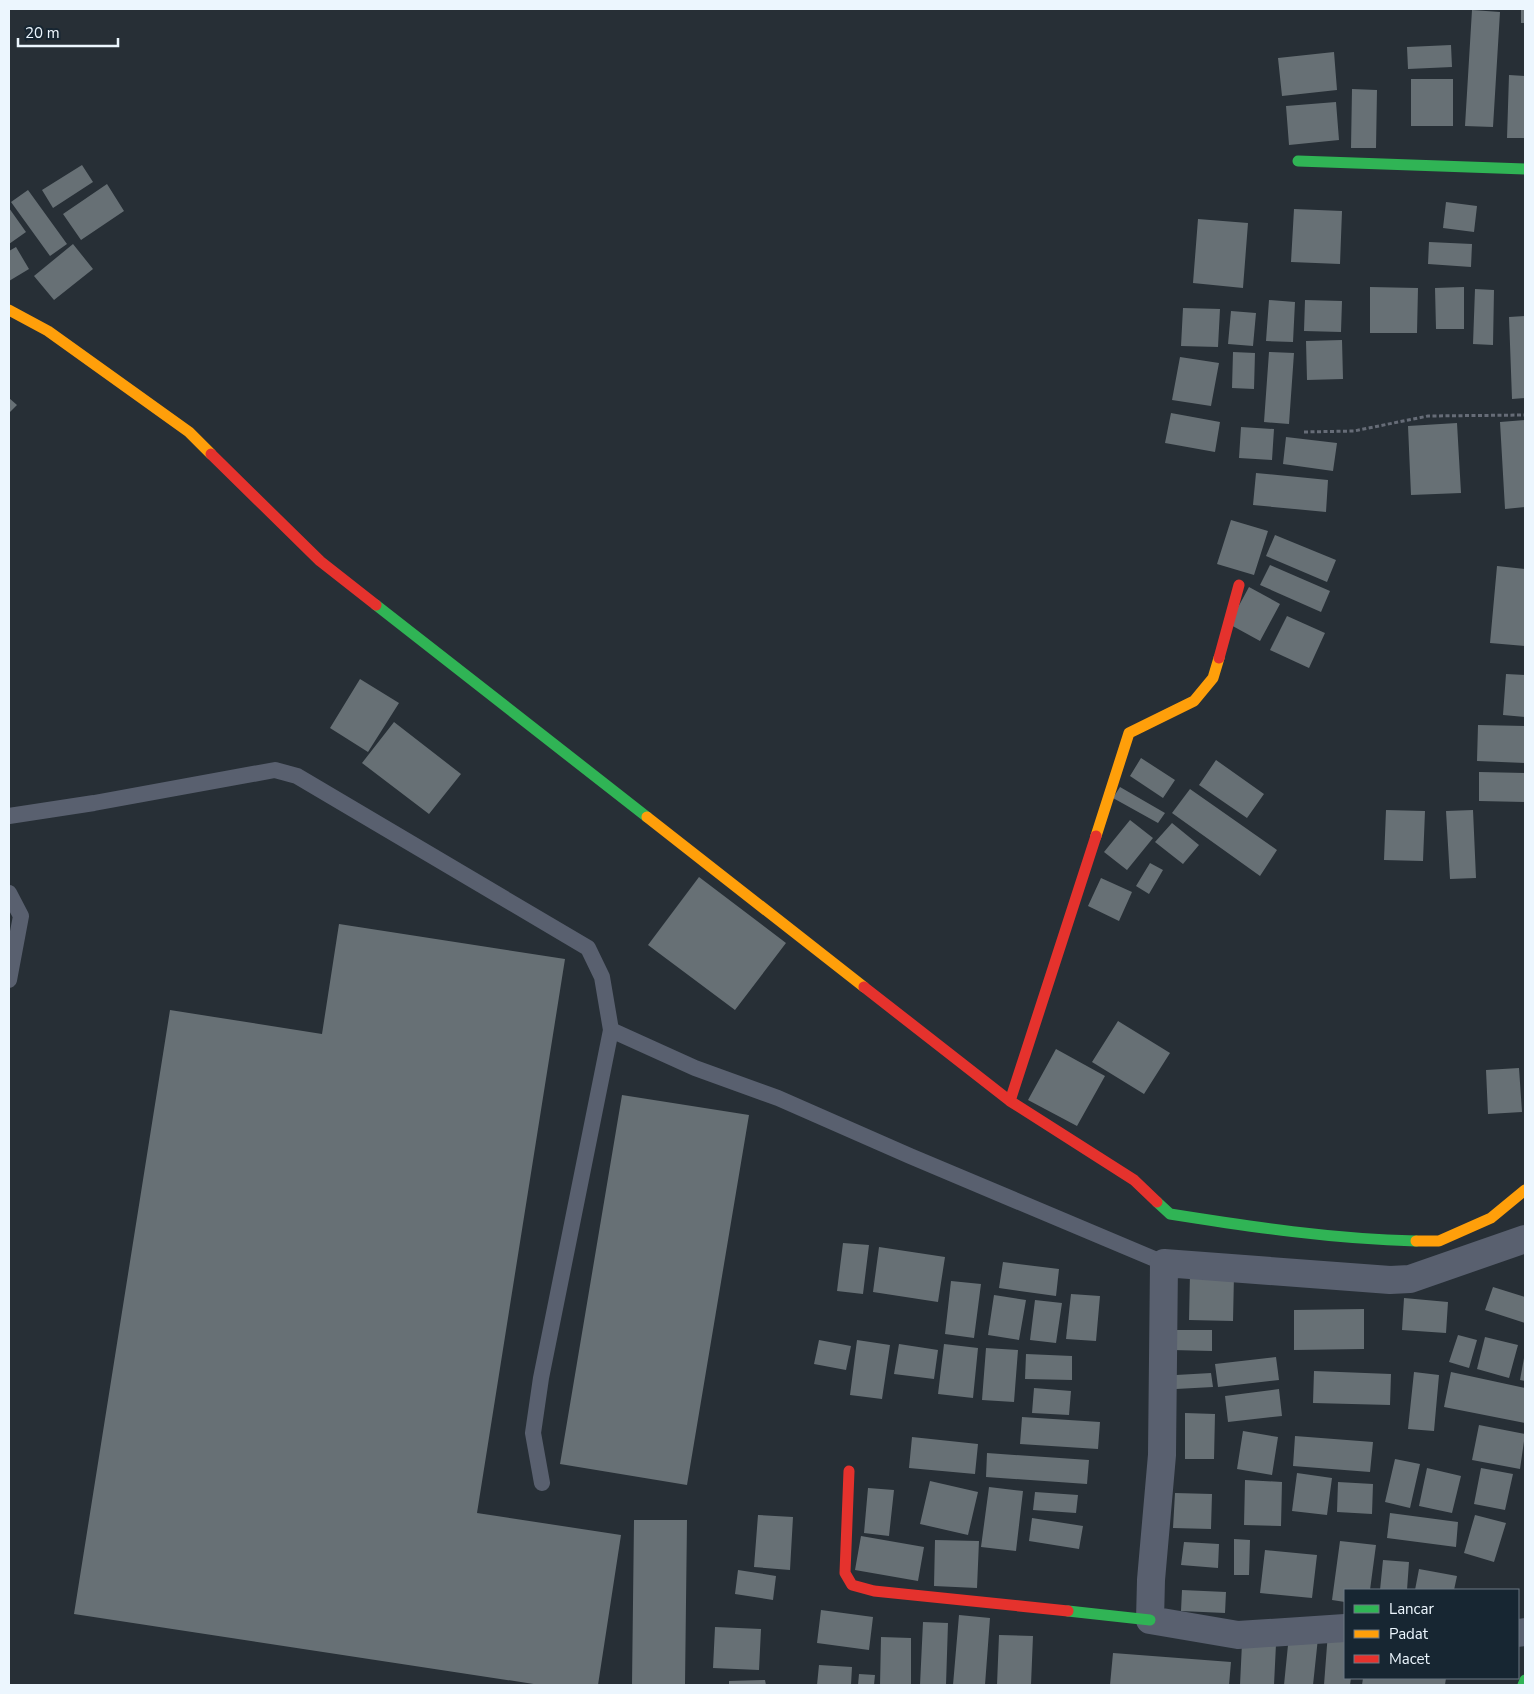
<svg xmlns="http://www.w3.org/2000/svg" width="1534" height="1694" viewBox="0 0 1534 1694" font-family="'Nunito Sans',sans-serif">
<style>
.building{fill:#677075}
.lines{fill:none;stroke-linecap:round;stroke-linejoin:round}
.path{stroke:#666c77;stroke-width:3;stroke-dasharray:4 2.5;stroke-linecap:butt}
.lane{stroke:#59606f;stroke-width:16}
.street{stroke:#59606f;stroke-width:28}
.fast{stroke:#30b455;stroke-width:11}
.slow{stroke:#ff9f0a;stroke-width:11}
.jam{stroke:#e5322d;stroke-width:11}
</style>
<rect width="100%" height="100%" fill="#272f36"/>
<!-- building -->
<path class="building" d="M1521,9H1525V23H1521Z
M1472,10L1500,12L1493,127L1465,126Z
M1451,45L1452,67L1408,69L1407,47Z
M1334,52L1337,90L1282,96L1278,58Z
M1509,75L1525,76V138H1507Z
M1411,79H1453V126H1411Z
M1352,89L1377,90L1376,148H1351Z
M1336,102L1339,140L1289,145L1286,106Z
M82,165L93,182L53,208L42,190Z
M107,184L124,211L81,240L63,214Z
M28,190L67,244L50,256L11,202Z
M1446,202L1477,206L1474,232L1443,228Z
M9,208L26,232L9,244Z
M1294,209L1342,211L1340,264L1291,262Z
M1198,219L1248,223L1243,288L1193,283Z
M1429,242L1472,244L1471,267L1428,264Z
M73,244L93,269L54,300L34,276Z
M16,247L29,269L9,281V251Z
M1370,287L1418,288L1417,333H1370Z
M1464,287V329H1436L1435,288Z
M1475,289L1494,290L1493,345L1473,344Z
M1269,300L1295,302L1293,342L1266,341Z
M1305,300L1342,301L1341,332L1304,331Z
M1183,308L1220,309L1218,347L1181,346Z
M1231,311L1256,313L1253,346L1228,344Z
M1525,316V398L1512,399L1509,317Z
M1342,340L1343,379L1307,380L1306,341Z
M1233,352L1255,353L1254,389L1232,388Z
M1269,352L1294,353L1289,424L1264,422Z
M1180,357L1219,363L1211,406L1172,400Z
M9,398L17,405L9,413Z
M1171,413L1220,422L1215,452L1165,443Z
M1525,420V507L1505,509L1500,422Z
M1457,423L1461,493L1411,495L1408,426Z
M1241,427L1274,429L1272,460L1239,458Z
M1286,437L1337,443L1333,471L1283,464Z
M1256,473L1328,480L1326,512L1253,505Z
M1231,520L1268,531L1254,575L1217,564Z
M1275,535L1336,560L1327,582L1266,556Z
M1270,565L1330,591L1321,612L1260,585Z
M1497,566L1525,569V646L1490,643Z
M1249,587L1280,604L1260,641L1229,624Z
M1287,616L1325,633L1309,668L1270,650Z
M1506,674L1525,675V717L1503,715Z
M360,679L399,703L368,752L330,728Z
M394,722L461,774L429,814L362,763Z
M1478,725L1525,726V763L1477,761Z
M1141,758L1175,780L1163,798L1130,776Z
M1216,760L1264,794L1247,818L1199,785Z
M1479,772L1525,773V802L1479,801Z
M1120,787L1165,813L1158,823L1113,798Z
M1190,789L1277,850L1260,876L1172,813Z
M1386,810L1425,811L1423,861L1384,860Z
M1473,810L1476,878L1450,879L1446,811Z
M1130,820L1153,838L1127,870L1104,852Z
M1172,823L1199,845L1183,864L1155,842Z
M1150,863L1163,870L1149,894L1136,886Z
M699,877L786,943L735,1010L648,945Z
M1101,878L1132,892L1119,921L1088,906Z
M339,924L565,959L477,1513L621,1535L598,1685H540L74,1614L170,1010L322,1034Z
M1118,1021L1170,1053L1144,1094L1092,1062Z
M1056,1049L1105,1076L1077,1126L1028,1100Z
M1519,1068L1522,1112L1488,1114L1486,1070Z
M622,1095L749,1115L687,1485L560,1464Z
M843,1243L869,1245L863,1294L837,1291Z
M879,1247L945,1257L938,1302L873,1292Z
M1003,1262L1059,1269L1056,1296L999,1288Z
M1190,1273L1234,1275L1233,1321L1189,1320Z
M951,1281L981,1284L974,1338L945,1334Z
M1493,1287L1525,1297V1323L1485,1310Z
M1071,1294L1100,1296L1096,1341L1066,1339Z
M994,1295L1026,1300L1019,1340L988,1335Z
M1404,1298L1448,1302L1446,1333L1402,1330Z
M1035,1300L1062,1303L1056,1343L1030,1340Z
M1364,1309V1349L1294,1350V1310Z
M1172,1330H1212V1351L1172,1350Z
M1458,1335L1477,1340L1469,1368L1449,1362Z
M1485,1337L1518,1345L1509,1378L1477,1369Z
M819,1340L851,1346L846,1370L814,1364Z
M857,1340L890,1345L882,1399L850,1395Z
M899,1344L938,1350L934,1379L894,1374Z
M944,1344L978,1348L973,1398L938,1394Z
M986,1348L1018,1350L1014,1402L982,1400Z
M1026,1354L1072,1356V1380L1025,1379Z
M1276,1357L1279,1380L1218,1387L1215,1364Z
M1524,1358L1525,1359V1381L1520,1380Z
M1314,1371L1391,1374L1390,1405L1313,1403Z
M1414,1372L1439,1375L1434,1431L1408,1429Z
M1451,1372L1525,1388V1423L1444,1407Z
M1211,1373L1213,1387L1176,1389V1375Z
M1034,1388L1071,1391L1069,1415L1032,1413Z
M1279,1389L1282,1416L1228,1422L1225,1396Z
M1185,1413L1215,1414L1214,1459H1185Z
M1022,1417L1100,1422L1098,1449L1020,1444Z
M1479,1425L1525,1434L1520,1469L1472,1460Z
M1243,1431L1278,1437L1272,1475L1237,1469Z
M1295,1436L1373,1442L1370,1472L1293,1466Z
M912,1437L978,1444L975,1474L909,1468Z
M987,1453L1089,1460L1087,1484L986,1477Z
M1395,1459L1420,1464L1410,1508L1385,1502Z
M1427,1468L1461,1476L1452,1513L1419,1506Z
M1481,1468L1513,1474L1505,1510L1474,1504Z
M1297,1473L1332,1478L1327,1515L1292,1511Z
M1245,1480L1282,1482L1281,1526L1244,1525Z
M930,1481L978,1492L968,1535L920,1524Z
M1338,1482L1373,1484L1372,1514L1337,1512Z
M989,1487L1023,1491L1016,1551L981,1547Z
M868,1488L894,1490L889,1536L864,1533Z
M1035,1492L1078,1495L1076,1513L1033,1510Z
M1175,1493L1212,1494L1211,1529L1173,1528Z
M1390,1513L1458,1522L1456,1547L1387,1538Z
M758,1515L793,1517L790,1570L754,1567Z
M1475,1515L1506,1523L1494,1562L1464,1553Z
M1032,1518L1083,1526L1079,1549L1029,1541Z
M634,1520H687L685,1685H632Z
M861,1536L924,1547L918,1581L855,1570Z
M1234,1539L1250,1540L1249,1575H1234Z
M935,1540L979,1541L977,1588L934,1586Z
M1340,1541L1376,1545L1370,1590H1345V1602L1332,1600Z
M1184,1542L1219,1544L1218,1568L1181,1565Z
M1265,1550L1317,1555L1312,1598L1260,1593Z
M1383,1560L1409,1562L1407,1590H1380Z
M1419,1569L1457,1576L1454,1590H1415Z
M738,1570L776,1576L773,1600L735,1594Z
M1182,1590L1226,1592L1225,1613L1181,1611Z
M821,1610L873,1617L869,1650L817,1643Z
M959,1615L990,1618L985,1685H953Z
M923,1622L948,1623L946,1685H920Z
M715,1627L761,1629L759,1670L713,1668Z
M1328,1632L1345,1633V1678H1351L1350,1685H1324Z
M999,1635L1033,1636L1031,1685H997Z
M1289,1635L1318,1638L1313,1685H1284Z
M881,1637L911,1638V1685H880Z
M1242,1643L1276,1644L1274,1685H1240Z
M1113,1653L1231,1662L1229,1685H1110Z
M819,1665L852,1667L851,1685H817Z
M859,1674L875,1675L874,1685H858Z
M1363,1678H1446L1445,1685H1362Z
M765,1680L766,1685H729V1681Z"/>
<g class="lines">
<!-- path -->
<path class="path" d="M1304,432L1354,431L1428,416L1525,415"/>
<!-- lane -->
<path class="lane" d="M9,816L94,803L275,770L297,776L588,948L602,977L611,1030L541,1378L533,1433L542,1483
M9,893L21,916L9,980
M611,1030L695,1068L778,1098L910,1156L1164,1263"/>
<!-- street -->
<path class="street" d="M1345,1628L1238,1635L1150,1620L1151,1580L1162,1455L1164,1263L1390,1280L1410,1279L1525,1239
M1518,1633L1525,1632"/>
<!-- fast -->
<path class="fast" d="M1298,161L1525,169
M376,605L647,817
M1157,1202L1170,1214C1252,1227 1333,1239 1416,1241
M1068,1611L1150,1620
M1523,1685L1525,1680"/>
<!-- slow -->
<path class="slow" d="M9,310L48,331L189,432L211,454
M647,817L864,987
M1096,836L1129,733L1194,701L1213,678L1219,658
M1416,1241H1439L1491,1218L1525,1190"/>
<!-- jam -->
<path class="jam" d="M211,454L320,561L376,605
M1219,658L1239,585
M864,987L1010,1101L1134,1180L1157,1202
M1010,1101L1096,836
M849,1471L845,1573L852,1585L874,1591L1068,1611"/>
</g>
<!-- border -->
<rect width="1534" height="1694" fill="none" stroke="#ecf6fe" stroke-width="20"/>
<!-- legend -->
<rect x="1344" y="1589" width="175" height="90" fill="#172632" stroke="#6c7984"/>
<rect x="1354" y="1605" width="25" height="8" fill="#30b455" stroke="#6c7984"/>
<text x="1389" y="1614" font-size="15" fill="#ecf6fe">Lancar</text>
<rect x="1354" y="1630" width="25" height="8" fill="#ff9f0a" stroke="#6c7984"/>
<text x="1389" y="1639" font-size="15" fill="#ecf6fe">Padat</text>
<rect x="1354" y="1655" width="25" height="8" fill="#e5322d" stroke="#6c7984"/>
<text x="1389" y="1664" font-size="15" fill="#ecf6fe">Macet</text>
<!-- scale -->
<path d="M18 38v8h100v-8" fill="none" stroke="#ecf6fe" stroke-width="2.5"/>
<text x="25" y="38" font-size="15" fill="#ecf6fe" stroke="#172632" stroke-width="4" paint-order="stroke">20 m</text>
</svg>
